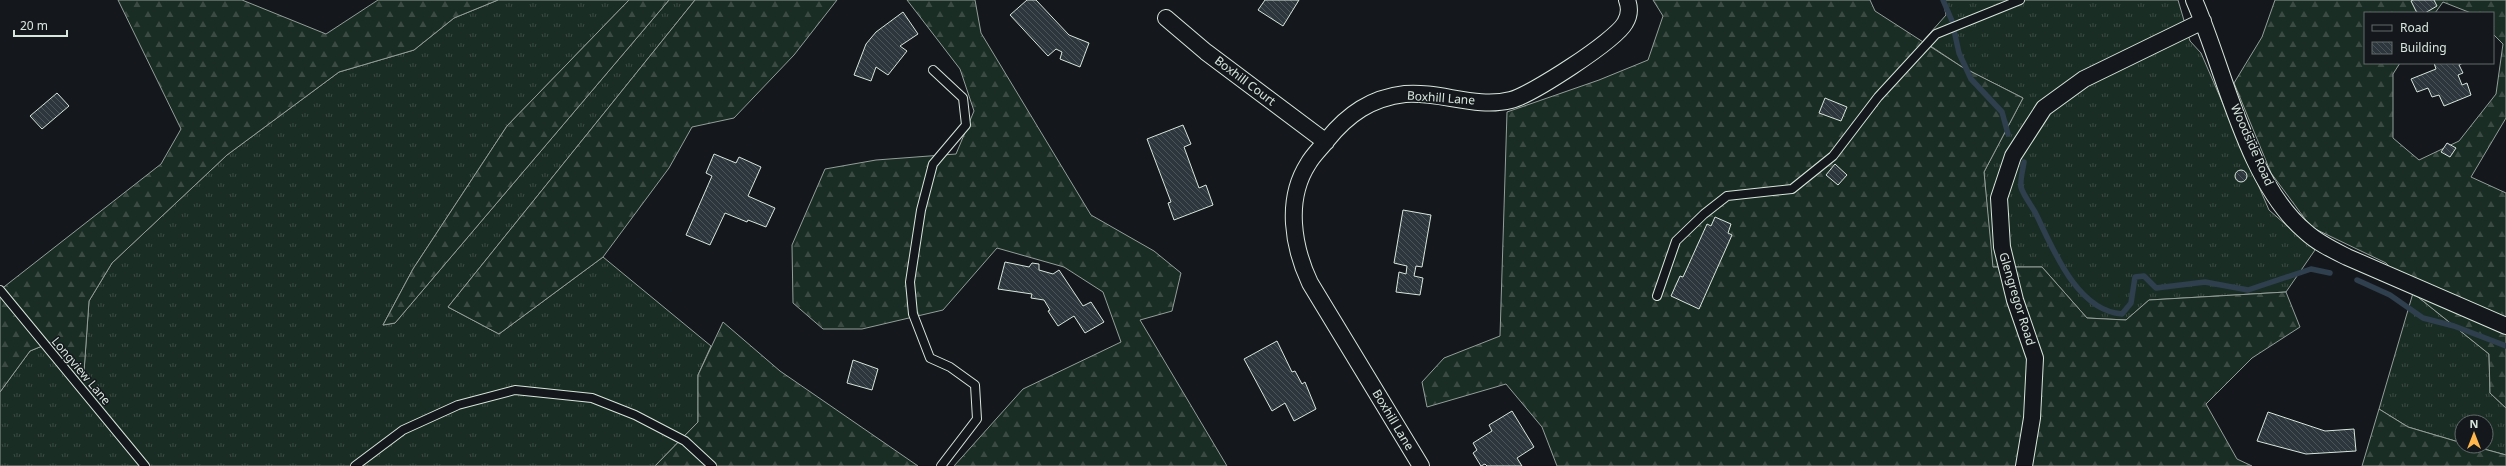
<svg xmlns="http://www.w3.org/2000/svg" width="2506" height="466" viewBox="0 0 2506 466" font-family="'Noto Sans',sans-serif">
<style>
.grass{fill:url(#grass-tufts);stroke:#939e99}
.forest{fill:url(#forest-firs);stroke:#939e99;fill-rule:evenodd}
.lines{fill:none;stroke-linecap:round;stroke-linejoin:round}
.stream{stroke:#2f3f4d;stroke-width:5.5}
.building{fill:url(#building-back-hatch);stroke:#d8e6dc}
.service-casing{stroke:#d8e6dc;stroke-width:10}
.minor-casing{stroke:#d8e6dc;stroke-width:18}
.service{stroke:#14181c;stroke-width:8}
.minor{stroke:#14181c;stroke-width:16}
.labels{text-anchor:middle;stroke-width:3;stroke-linejoin:round;paint-order:stroke}
.street-label{font-size:12px;fill:#d8e6dc;stroke:#14181c}
</style>
<defs>
<pattern id="grass-tufts" width="24" height="20" patternUnits="userSpaceOnUse"><rect width="24" height="20" fill="#1a2d24"/><path d="M3 7l-1-3M5 7V3M7 7l1-3M15 17l-1-3M17 17v-4M19 17l1-3" fill="none" stroke="#3b4b43"/></pattern>
<pattern id="forest-firs" width="22" height="20" patternUnits="userSpaceOnUse"><rect width="22" height="20" fill="#1a2d24"/><path d="M5 1l3.5 6h-7zM16 11l3.5 6h-7z" fill="#3b4b43"/></pattern>
<pattern id="building-back-hatch" width="6" height="6" patternUnits="userSpaceOnUse"><rect width="6" height="6" fill="#2c363c"/><path d="M-1 5l2 2M0 0l6 6M5-1l2 2" fill="none" stroke="#4a5358"/></pattern>
</defs>
<rect width="100%" height="100%" fill="#14181c"/>
<!-- grass -->
<path class="grass" d="M498,0H629L507,126L413,269L383,325L395,323L669,0H695L448,307L499,334L603,257L711,346L698,375V422L655,466H0V392L30,351L52,342L84,371L89,301L112,263L227,155L339,72L414,50L454,18Z
M1943,0H2178L2190,41L2201,53L2269,210L2315,250L2286,292L2149,300L2126,320L2087,318L2042,267H1992L1984,172L2023,98L1962,67L1923,41L1946,15Z
M2413,293L2489,354L2490,393L2506,408V455L2473,446H2486V422H2462V443L2408,427L2379,409Z"/>
<!-- forest -->
<path class="forest" d="M118,0H242L326,34L378,0H498L454,18L414,50L339,72L227,155L112,263L89,301L84,372L52,342L30,351L0,392V290L161,164L181,129Z
M629,0H669L395,323L383,325L413,269L507,126Z
M695,0H837L794,55L734,118L692,127L669,168L603,257L499,334L448,307Z
M907,0H975L981,33L1091,215L1154,251L1181,273L1172,311L1140,320L1227,466H954L1023,389L1121,342L1103,292L1064,267L997,248L943,310L862,329H823L793,303L792,245L825,169L876,160L956,154L974,111L960,69Z
M1653,0H1870L1875,11L1962,67L2023,98L1984,172L1993,267H2042L2087,318L2126,320L2149,300L2286,292L2300,327L2252,358L2206,404L2237,459L2252,466H1557L1542,427L1506,384L1427,407L1422,382L1444,358L1500,336L1507,112L1599,80L1648,60L1663,16Z
M2275,0H2506V118L2471,177L2506,193V408L2490,393L2489,354L2413,293L2386,263L2311,227L2271,173L2234,83L2262,37ZM2443,2L2471,13H2493V34L2503,44L2496,94L2459,141L2419,160L2393,138V74L2400,63H2365V13H2435Z
M723,322L780,371L918,466H655L698,422V375Z
M2379,409L2408,427L2462,443V446H2473L2506,455V466H2362Z"/>
<g class="lines">
<!-- stream -->
<path class="stream" d="M1943,0L1952,21L1959,53L1971,79L2002,112L2008,134
M2024,162C2023,169 2020,180 2021,187C2023,195 2032,206 2036,214C2053,249 2077,311 2122,314L2131,303L2135,277L2144,276L2156,288L2205,282L2248,290L2311,269L2330,273
M2357,280L2390,295L2423,318L2454,326L2506,346"/>
</g>
<!-- building -->
<path class="building" d="M1027,0H1036L1069,35L1089,43L1080,67L1060,59L1062,52L1056,49L1048,56L1010,15Z
M1265,0H1299L1283,26L1258,10Z
M2413,0H2434L2437,6L2425,13H2417L2411,1Z
M903,12L918,34L900,46L907,51L888,75L876,67L871,81L854,75L866,44L876,32Z
M2434,63H2463L2459,65L2463,73L2458,75L2462,85L2467,83L2471,95L2444,106L2439,95L2432,97L2428,88L2417,92L2411,79L2436,69Z
M57,93L69,106L42,129L30,116Z
M1825,98L1847,107L1841,121L1819,113Z
M1183,125L1191,144L1184,147L1199,188L1206,185L1213,205L1174,220L1168,203L1171,202L1147,139Z
M2447,143L2456,148L2450,157L2441,152Z
M714,154L736,163L739,157L761,167L748,196L775,208L766,227L748,220L747,222L725,213L710,245L686,235L712,176L706,173Z
M1835,164L1847,175L1838,185L1826,175Z
M2235 176a6 6 0 1 1 12 0a6 6 0 1 1-12 0Z
M1403,210L1431,215L1422,267L1416,266L1414,276L1423,278L1420,295L1396,292L1399,272L1406,274L1407,266L1394,263Z
M1715,217L1731,224L1728,233L1732,235L1699,309L1671,296L1680,276L1683,277L1707,224L1711,226Z
M1005,262L1029,267L1032,263L1039,264V270L1053,274L1059,270L1083,306L1091,302L1104,322L1085,333L1074,316L1058,326L1048,311L1050,310L1044,300L1031,298L1032,294L998,289Z
M1277,341L1292,372L1295,371L1302,384L1305,382L1316,409L1294,421L1285,403L1272,411L1244,359Z
M853,360L878,369L872,390L847,383Z
M1512,411L1534,447L1517,458L1522,466H1487L1485,464L1481,466L1473,453L1477,450L1473,443L1492,431L1489,425Z
M2268,412L2325,431L2354,429L2356,451L2306,454L2257,441Z"/>
<g class="lines">
<defs>
<path id="service" d="M933,70L963,98L966,125L933,164L921,210L910,282L913,314L930,358L950,367L975,385L977,419L941,466
M0,290L145,466
M1657,296L1676,241L1704,214L1727,196L1792,189L1833,156L1878,97L1936,34L2020,0
M355,466L403,430L458,405L515,390L592,398L635,415L685,441L712,466"/>
<path id="minor" d="M2194,0C2225,70 2246,182 2306,232C2318,243 2333,250 2347,257L2506,326
M1166,18L1206,52L1326,142
M1421,466L1310,283C1293,247 1285,200 1308,164C1313,155 1321,148 1327,140C1348,114 1371,98 1405,94C1440,91 1476,109 1511,100C1531,95 1615,41 1625,23C1630,15 1630,8 1627,0
M2024,466L2032,418L2035,358L2015,300L2002,247L1999,198L2013,156L2044,108L2084,79L2203,21"/>
</defs>
<!-- service casing -->
<use href="#service" class="service-casing"/>
<!-- minor casing -->
<use href="#minor" class="minor-casing"/>
<!-- service -->
<use href="#service" class="service"/>
<!-- minor -->
<use href="#minor" class="minor"/>
</g>
<g class="labels">
<!-- street labels -->
<g class="street-label">
<text transform="translate(1245 81) rotate(37)" y="4">Boxhill Court</text>
<text transform="translate(1441 98) rotate(4)" y="4">Boxhill Lane</text>
<text transform="translate(2252 145) rotate(66)" y="4">Woodside Road</text>
<text transform="translate(2017 299) rotate(73)" y="4">Glengregor Road</text>
<text transform="translate(81 371) rotate(50)" y="4">Longview Lane</text>
<text transform="translate(1393 420) rotate(59)" y="4">Boxhill Lane</text>
</g>
</g>
<!-- legend -->
<rect x="2364" y="12" width="130" height="52" fill="#14181c" stroke="#626a69"/>
<rect x="2372" y="25" width="20" height="6" fill="#14181c" stroke="#626a69"/>
<text x="2400" y="32" font-size="12" fill="#d8e6dc">Road</text>
<rect x="2372" y="42" width="20" height="12" fill="url(#building-back-hatch)" stroke="#626a69"/>
<text x="2400" y="52" font-size="12" fill="#d8e6dc">Building</text>
<!-- north arrow -->
<g transform="translate(2474 434)"><circle r="19" fill="#14181c" stroke="#626a69"/>
<path d="M0-3L7 15L0 10L-7 15Z" fill="#ffb74d"/>
<text y="-6" font-size="11" font-weight="bold" text-anchor="middle" fill="#d8e6dc">N</text>
</g>
<!-- scale -->
<path d="M14 30v6h53v-6" fill="none" stroke="#d8e6dc" stroke-width="2"/>
<text x="20" y="30" font-size="12" fill="#d8e6dc" stroke="#14181c" stroke-width="3" paint-order="stroke">20 m</text>
</svg>
